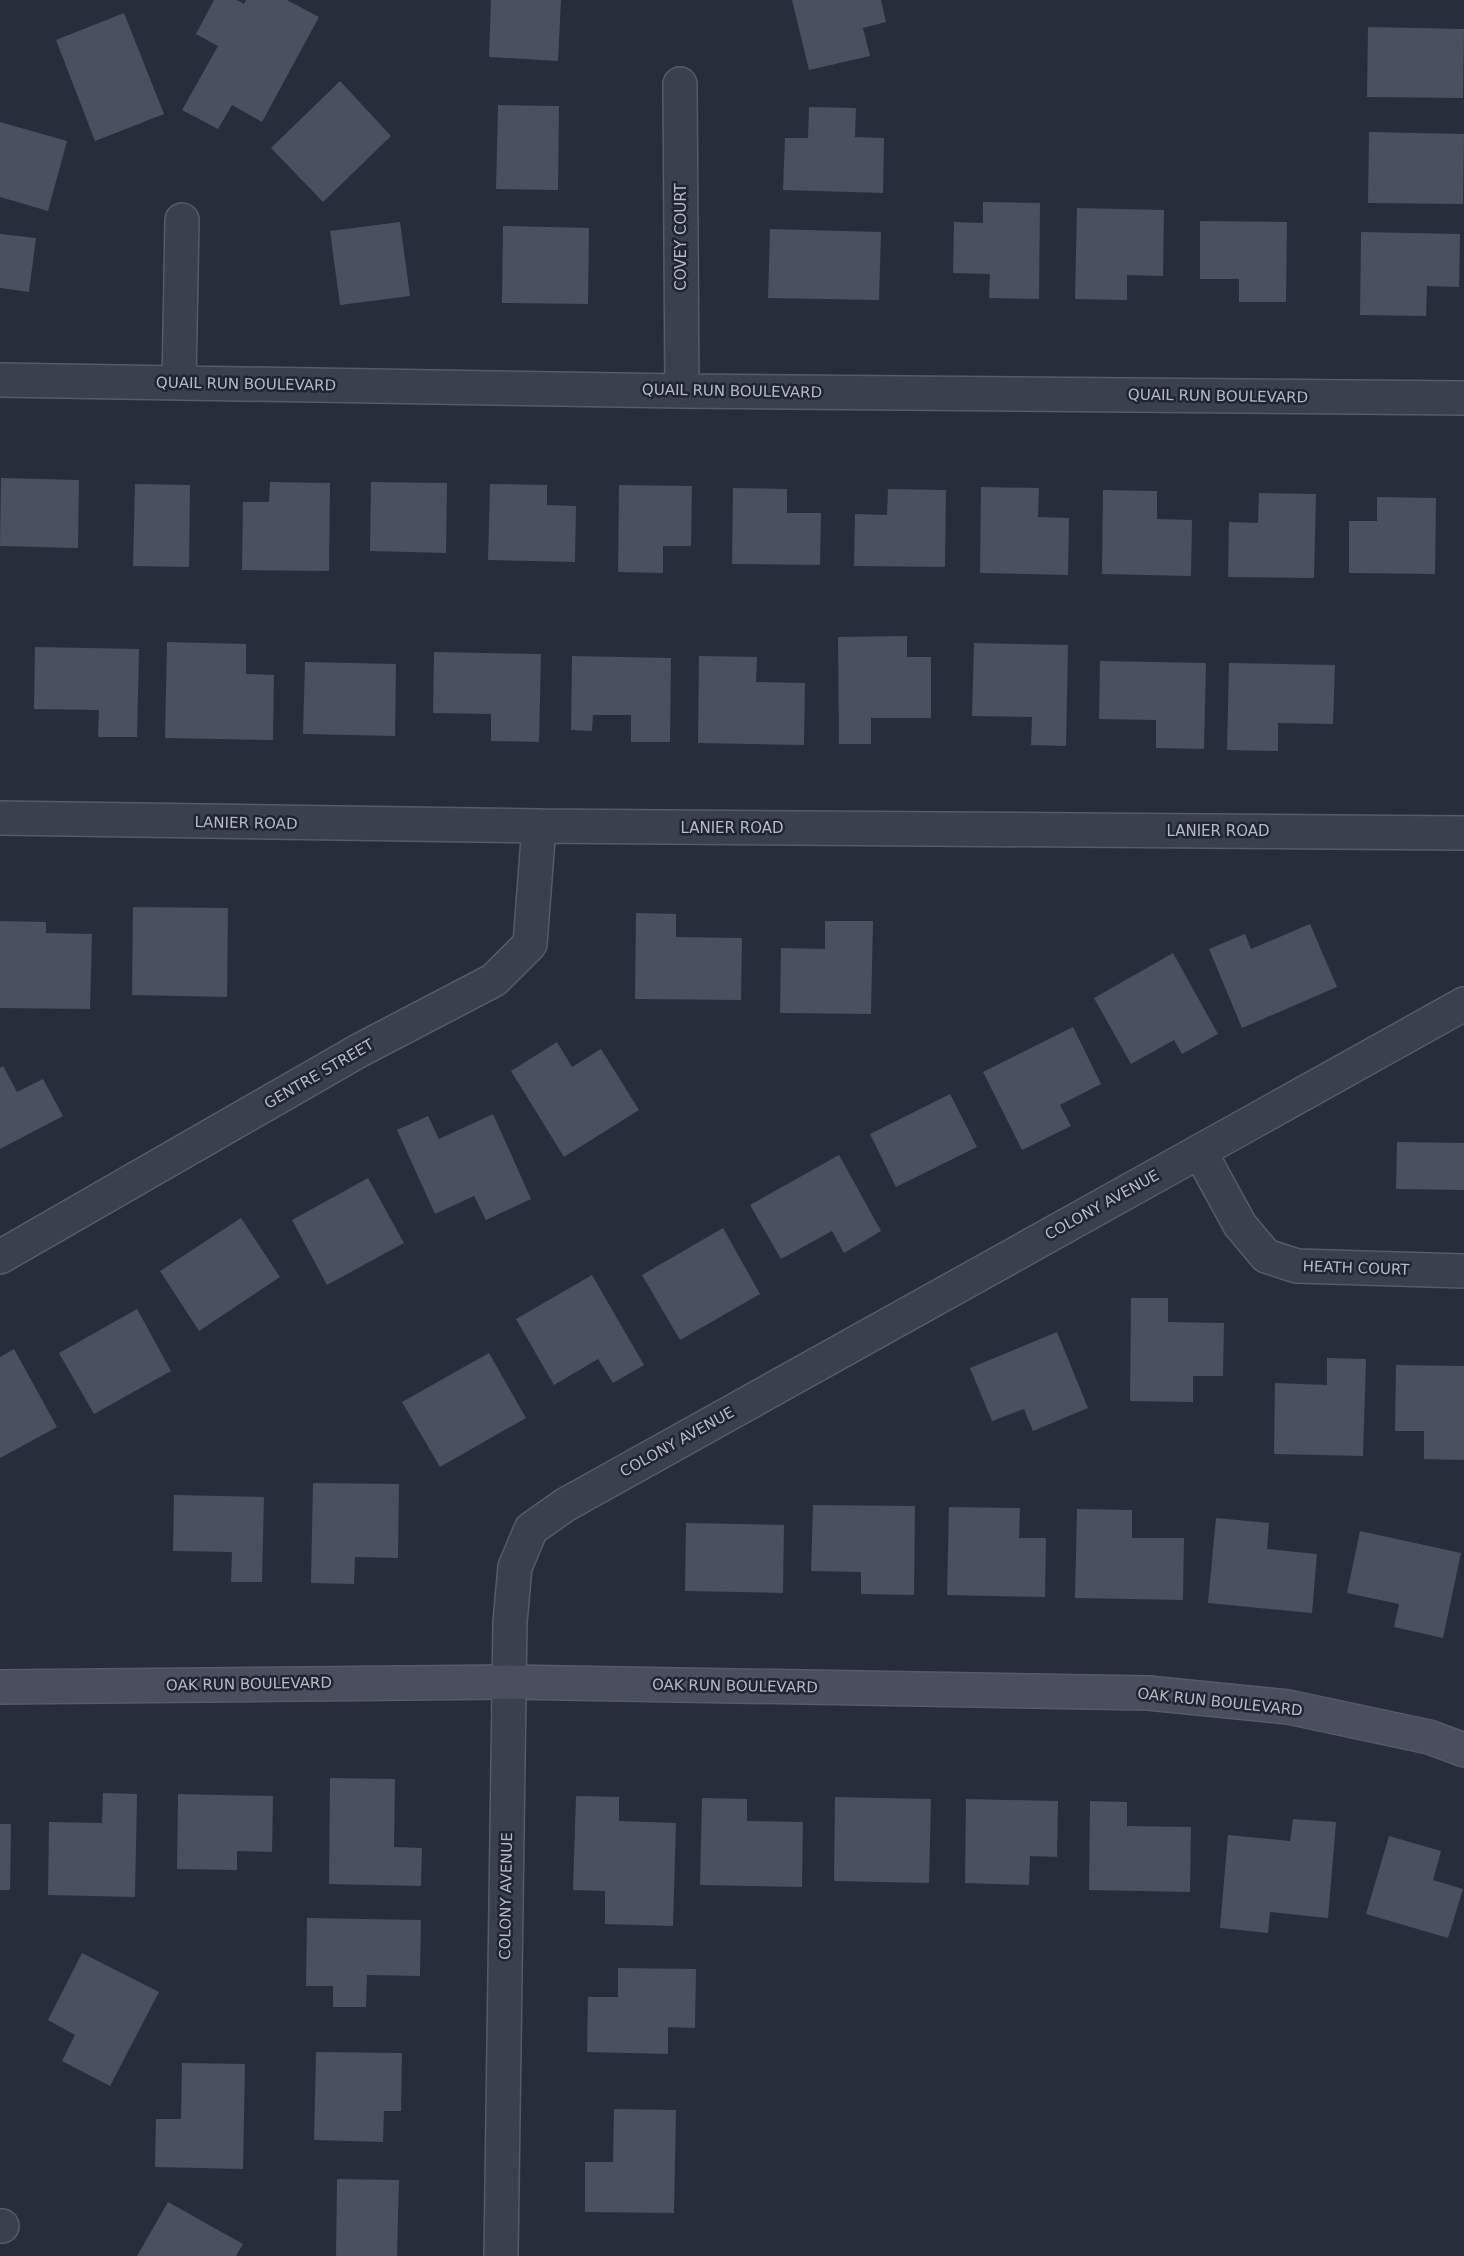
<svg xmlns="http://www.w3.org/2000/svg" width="1464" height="2256" viewBox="0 0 1464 2256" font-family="'DejaVu Sans',sans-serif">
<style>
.building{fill:#495060}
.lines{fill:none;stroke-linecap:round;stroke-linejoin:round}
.street-casing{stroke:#565b68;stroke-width:36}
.secondary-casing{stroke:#565b68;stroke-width:36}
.street{stroke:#3b404d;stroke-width:33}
.secondary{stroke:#4a4e5f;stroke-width:33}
.labels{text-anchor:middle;stroke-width:5;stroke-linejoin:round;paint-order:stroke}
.street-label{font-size:15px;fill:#b7bbc8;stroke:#202532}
</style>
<rect width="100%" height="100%" fill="#282d3c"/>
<!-- building -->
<path class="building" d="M214,0H237L244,4L246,0H287L319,17L262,122L232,105L218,129L182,110L218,46L196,34Z
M491,0H561L558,61L489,57Z
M792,0H881L886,22L863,28L870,56L809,70Z
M124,13L164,114L95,141L56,40Z
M1368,27L1464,29L1463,98L1367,97Z
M340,81L391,136L323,202L271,148Z
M498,105L559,106L558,190L496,189Z
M809,107L856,108L855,137L884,138L883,193L783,190L785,138H808Z
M0,122L67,141L48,211L0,197Z
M1369,132L1464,134L1463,204L1368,203Z
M983,202L1040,203L1039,299L989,298L990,274L953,273L954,222L983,223Z
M1077,208L1164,210L1163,276L1127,275V300L1075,299Z
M1200,221L1287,222L1286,302H1239V279H1200Z
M400,222L410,296L340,305L330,231Z
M503,226L589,228L588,304L502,303Z
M770,229L881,232L879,300L768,298Z
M1361,232L1460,234L1459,287L1427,286L1426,316L1360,315Z
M0,234L36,238L29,292L0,288Z
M1,478L79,480L78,548L0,546Z
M270,482L330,483L329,571L242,570L243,502H269Z
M371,482L447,483L446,553L370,551Z
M135,484L190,485L189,567L133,566Z
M490,484L547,485V505L576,506L575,562L488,560Z
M619,485L692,486L691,546H663V573L618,572Z
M981,487L1039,488L1038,517L1069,518L1068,575L980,573Z
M733,488L787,489V513H821L820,565L732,564Z
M888,489L946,490L945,567L854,566L855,514L887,515Z
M1103,490L1157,491V519L1192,520L1191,576L1102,574Z
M1259,493L1316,494L1314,578L1228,577L1229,522L1258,523Z
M1377,497L1436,498L1435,574L1349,573V521H1377Z
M907,636V657H931V718H871V744H839L838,637Z
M167,642L246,644V674L274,675L273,740L165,738Z
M974,643L1068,645L1066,746L1031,745L1032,717L972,716Z
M35,647L139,649L137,737H98L99,710L34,709Z
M434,652L541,654L539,742L491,741V714L433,713Z
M572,656L671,658L670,742H631V715H593L592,731L571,730Z
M699,656L757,657L756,682L805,683L804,745L698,743Z
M1100,661L1206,663L1204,749L1156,748V720L1099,719Z
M305,662L396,664L395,736L303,734Z
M1229,663L1335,665L1333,724L1278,723V751L1227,750Z
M133,907L228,908L227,997L132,995Z
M636,913L676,914V937L742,938L741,1000L635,999Z
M0,921L46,922V933L92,934L90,1009L0,1008Z
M825,921H873L871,1014L780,1013L781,948L825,949Z
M1310,924L1337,987L1242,1028L1209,949L1245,934L1251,949Z
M1173,953L1218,1034L1182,1054L1174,1040L1131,1064L1094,998Z
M1073,1027L1101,1084L1060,1105L1071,1126L1022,1150L983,1072Z
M557,1042L572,1067L601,1049L639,1110L564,1157L511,1071Z
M3,1066L17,1092L43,1079L63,1116L0,1149V1068Z
M950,1094L977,1147L896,1187L870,1134Z
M493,1114L531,1199L486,1220L474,1196L435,1214L397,1130L428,1116L439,1139Z
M1397,1142L1464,1143V1190L1396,1189Z
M839,1155L881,1231L844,1253L832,1231L781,1259L750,1205Z
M368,1178L404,1243L327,1285L292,1220Z
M241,1218L280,1277L199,1331L160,1271Z
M723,1228L760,1294L680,1340L642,1275Z
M592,1275L644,1365L613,1383L598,1359L554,1385L516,1319Z
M1131,1298H1168V1322L1224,1323L1223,1376H1193V1402L1130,1401Z
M137,1309L171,1371L94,1414L59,1353Z
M1057,1332L1088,1408L1033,1431L1024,1409L992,1421L970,1368Z
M14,1349L57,1427L0,1458V1357Z
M489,1353L526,1418L440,1467L402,1402Z
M1327,1358L1366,1359L1363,1456L1274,1454L1275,1383L1327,1385Z
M1396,1365L1464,1366V1460L1424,1459V1431H1395Z
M313,1483L399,1484L398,1558L355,1557L354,1584L311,1583Z
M174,1495L264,1497L262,1582H231L232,1552L173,1551Z
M813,1505L915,1506L914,1595L861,1594V1572L811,1571Z
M949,1507L1020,1508L1019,1538H1046L1045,1597L947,1595Z
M1077,1509L1132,1510V1538H1184L1183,1600L1075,1598Z
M1216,1518L1269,1523L1267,1549L1317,1554L1312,1613L1208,1603Z
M686,1523L784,1525L783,1593L685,1591Z
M1360,1531L1461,1553L1443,1638L1394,1627L1399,1604L1347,1593Z
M330,1778L395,1779L394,1847L422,1848L421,1886L329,1884Z
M103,1793L137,1794L135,1897L48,1895L49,1822L102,1823Z
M178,1794L273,1796L272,1852L237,1851V1870L177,1869Z
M576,1796L619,1797V1821L676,1823L673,1926L605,1924V1891L573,1890Z
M835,1797L931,1799L929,1883L834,1881Z
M702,1798L747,1799V1821L803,1822L802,1887L700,1885Z
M966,1799L1058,1801L1057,1857L1030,1856L1029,1885L965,1883Z
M1090,1801L1127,1802V1826L1191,1827L1190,1892L1089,1890Z
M1293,1819L1336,1822L1328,1918L1270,1912L1268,1933L1220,1928L1228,1835L1290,1841Z
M0,1824H11L10,1890H0Z
M1389,1836L1441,1851L1433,1880L1463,1889L1448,1938L1366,1914Z
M307,1918L421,1920L420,1976L367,1975L366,2007H333V1986H306Z
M82,1953L159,1992L110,2086L62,2061L75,2035L48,2020Z
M618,1968L696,1969L695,2028L668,2027V2054L587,2052L588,1997H618Z
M316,2052L402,2053L401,2111H384L383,2142L314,2140Z
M182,2063L245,2064L243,2169L155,2167L156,2119H181Z
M614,2109L676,2110L674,2213L585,2212V2162H613Z
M337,2179L399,2180L397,2256H336Z
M168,2202L243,2244L236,2256H137Z"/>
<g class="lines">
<defs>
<path id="street" d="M680,84L682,391
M0,380L682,391L1464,398
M179,383L182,220
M0,818L539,826L1464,833
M1200,1152L1240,1225L1266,1256L1297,1266L1464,1271
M0,1257L360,1050L494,980L530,944L539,826
M0,2226H2
M501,2256L510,1622L515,1567L531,1529L565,1505L1464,1004"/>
<path id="secondary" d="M0,1687L508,1682L1148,1693L1288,1707L1429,1737L1464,1750"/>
</defs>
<!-- street casing -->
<use href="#street" class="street-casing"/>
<!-- secondary casing -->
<use href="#secondary" class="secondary-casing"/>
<!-- street -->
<use href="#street" class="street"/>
<!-- secondary -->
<use href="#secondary" class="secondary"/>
</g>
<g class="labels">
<!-- street labels -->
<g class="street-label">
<text transform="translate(681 237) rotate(-90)" y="5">COVEY COURT</text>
<text transform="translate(246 384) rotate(1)" y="5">QUAIL RUN BOULEVARD</text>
<text transform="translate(732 391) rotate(1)" y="5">QUAIL RUN BOULEVARD</text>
<text transform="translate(1218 396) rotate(1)" y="5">QUAIL RUN BOULEVARD</text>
<text transform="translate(246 823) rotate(1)" y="5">LANIER ROAD</text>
<text x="732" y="833">LANIER ROAD</text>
<text x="1218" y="836">LANIER ROAD</text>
<text transform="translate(319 1074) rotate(-30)" y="5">GENTRE STREET</text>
<text transform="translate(1102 1205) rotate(-29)" y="5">COLONY AVENUE</text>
<text transform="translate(1356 1268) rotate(2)" y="5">HEATH COURT</text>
<text transform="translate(677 1442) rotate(-29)" y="5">COLONY AVENUE</text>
<text transform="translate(249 1684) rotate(-1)" y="5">OAK RUN BOULEVARD</text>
<text transform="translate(735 1686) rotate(1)" y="5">OAK RUN BOULEVARD</text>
<text transform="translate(1220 1702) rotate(6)" y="5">OAK RUN BOULEVARD</text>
<text transform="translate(506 1896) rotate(-89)" y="5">COLONY AVENUE</text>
</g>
</g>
</svg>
